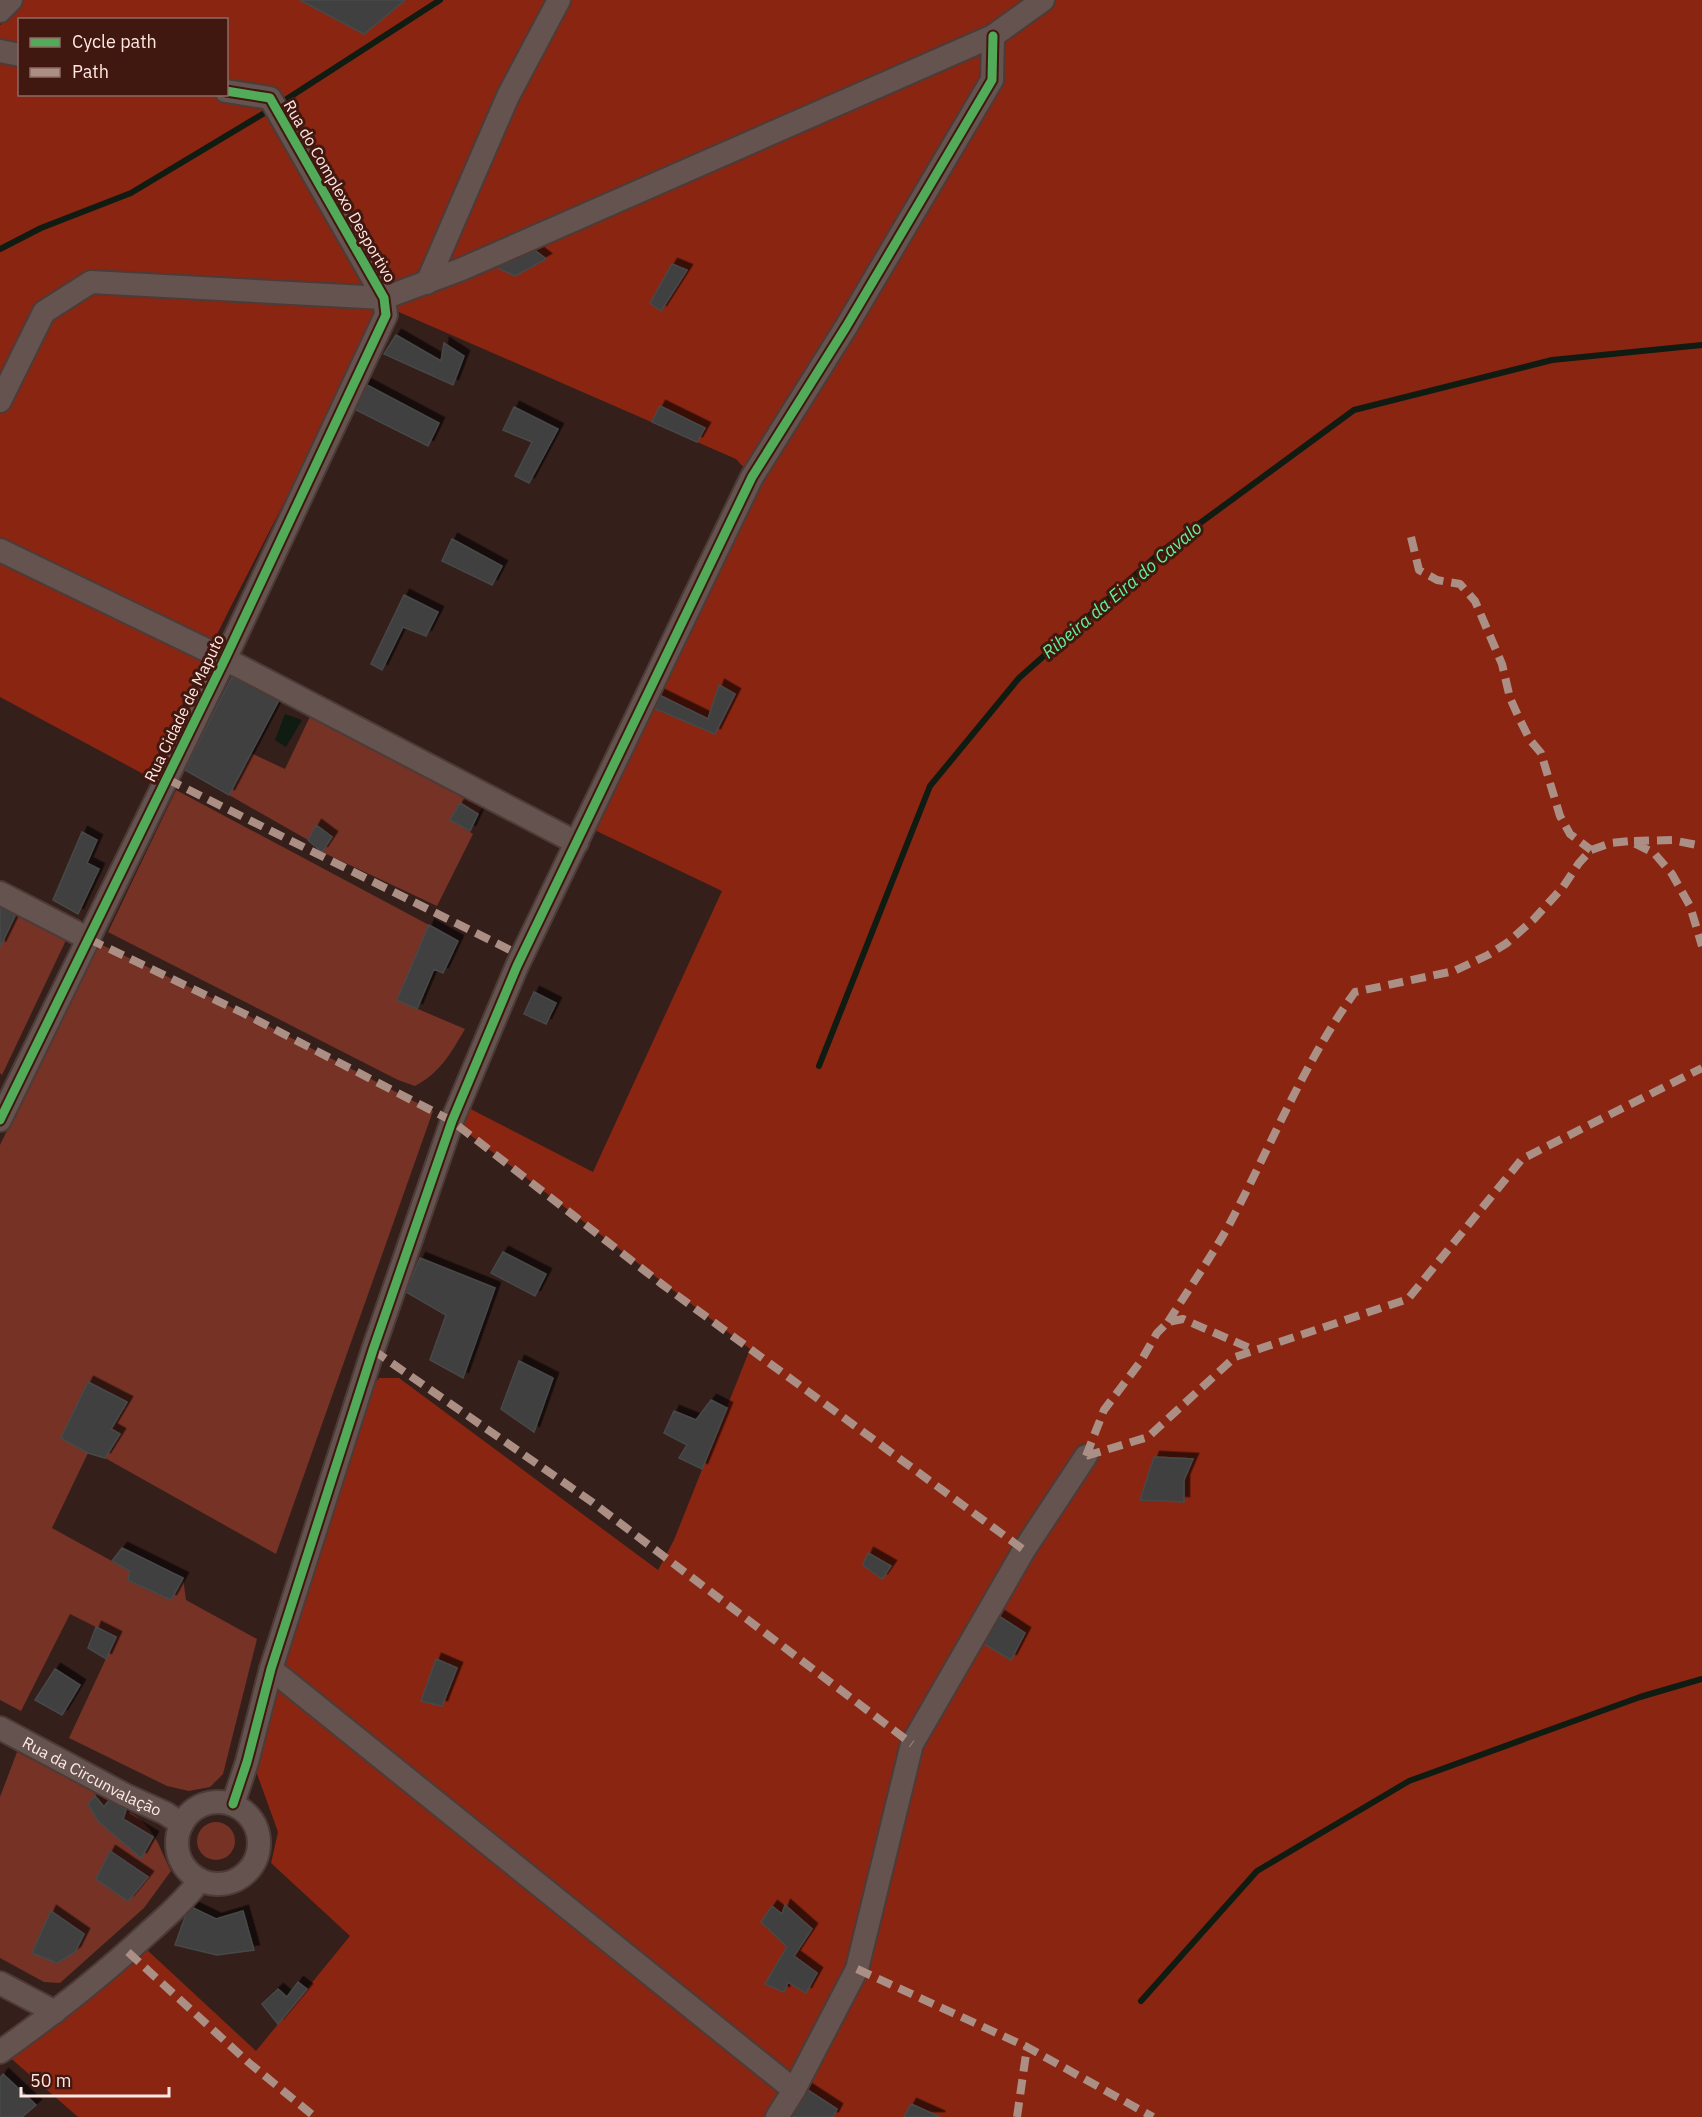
<svg xmlns="http://www.w3.org/2000/svg" width="1702" height="2117" viewBox="0 0 1702 2117" font-family="'IBM Plex Sans',sans-serif">
<style>
.green{fill:#753225}
.forest{fill:#8a2512;fill-rule:evenodd}
.water{fill:#101b11}
.lines{fill:none;stroke-linecap:round;stroke-linejoin:round}
.stream{stroke:#101b11;stroke-width:6}
.building{fill:#3f3f3f;stroke:#47494a;stroke-width:1.5;filter:url(#shadow)}
.street-casing{stroke:#4d3b38;stroke-width:26}
.street{stroke:#655350;stroke-width:22}
.quiet{stroke:#ac8f84;stroke-width:8;stroke-dasharray:15 8;stroke-linecap:butt}
.cycleway-casing{stroke:#401810;stroke-width:13}
.cycleway{stroke:#51ab58;stroke-width:9}
.labels{text-anchor:middle;stroke-width:6;stroke-linejoin:round;paint-order:stroke}
.street-label{font-size:16px;fill:#ffe8e3;stroke:#401810}
.water-label{font-size:18px;font-style:italic;fill:#60f496;stroke:#401810}
</style>
<defs>
<filter id="shadow"><feDropShadow dx="5.5" dy="-5.5" stdDeviation="0" flood-color="#0009"/></filter>
</defs>
<rect width="100%" height="100%" fill="#351f1b"/>
<!-- green -->
<path class="green" d="M315,706L491,797L478,814L460,803L450,819L473,834L437,906L322,852L332,837L308,840L229,795L251,753L285,769Z
M176,790L429,925L397,1000L465,1029C451,1053 440,1073 415,1086L398,1080L108,932Z
M22,905L68,936L2,1075L0,1073V947Z
M98,943L245,1014L433,1111L276,1554L105,1458L120,1434L111,1429L127,1402L61,1438L88,1453L52,1528L130,1571L129,1581L170,1600L183,1578L186,1600L257,1639L223,1774L210,1787L189,1791L167,1786L69,1738L116,1637L70,1614L21,1711L0,1700V1145Z
M17,1752L110,1799L104,1807L95,1796L88,1805L98,1821L141,1858L153,1837L123,1819L126,1810C155,1826 157,1843 171,1871L144,1908L60,1983L44,1982L0,1958V1797Z
M197 1841a19 19 0 1 1 38 0a19 19 0 1 1-38 0Z"/>
<!-- forest -->
<path class="forest" d="M0,0H1702V2117H78L7,2055L145,1948L256,2051L350,1936L271,1863L278,1832L256,1771L288,1636L365,1397L379,1378H399L658,1570L674,1540L750,1349L452,1121L459,1103L593,1172L722,891L586,826L752,477L736,459L385,306L229,610L147,776L0,697V25L3,23L0,15ZM20,20H226V94H20Z"/>
<!-- water -->
<path class="water" d="M285,714L302,720L286,747L275,740Z"/>
<g class="lines">
<!-- stream -->
<path class="stream" d="M279,104L440,0
M0,249L41,228L131,193L271,109
M819,1066L930,786L1019,678L1162,551L1354,410L1552,360L1702,345
M1141,2001L1257,1871L1409,1781L1640,1697L1702,1679"/>
</g>
<!-- building -->
<path class="building" d="M300,0H405L364,34Z
M532,248L546,259L515,276L496,267Z
M672,264L687,270L661,311L650,303Z
M396,335L441,361L444,343L464,356L453,385L384,354Z
M365,384L439,423L428,446L354,409Z
M660,406L705,428L697,442L652,422Z
M514,407L558,429L529,483L515,476L532,442L503,430Z
M452,539L502,566L492,585L442,561Z
M404,595L438,612L426,636L403,627L382,670L371,664Z
M232,677L279,700L229,795L185,770Z
M719,685L735,694L715,734L644,704L651,691L708,719Z
M460,803L478,814L470,831L450,820Z
M316,825L332,837L322,852L308,840Z
M82,832L97,840L87,863L99,869L78,914L53,900Z
M0,906L15,916L0,947Z
M429,925L458,941L443,973L434,969L417,1009L397,1000Z
M534,992L556,1003L546,1024L524,1014Z
M503,1252L546,1274L535,1296L491,1273Z
M420,1258L495,1288L463,1378L430,1360L446,1315L406,1292Z
M519,1361L553,1378L534,1432L501,1409Z
M88,1382L127,1402L111,1429L120,1434L105,1458L88,1453L61,1438Z
M711,1400L727,1408L702,1469L679,1458L687,1445L664,1433L674,1411L696,1420Z
M1154,1457L1193,1459L1184,1480V1502L1140,1500Z
M122,1548L183,1578L171,1600L128,1580L130,1571L112,1561Z
M868,1553L891,1566L882,1579L863,1565Z
M997,1615L1025,1633L1011,1660L981,1642Z
M96,1627L116,1637L106,1659L88,1648Z
M436,1659L457,1668L442,1706L421,1701Z
M55,1669L80,1685L62,1715L35,1700Z
M95,1796L104,1807L110,1799L126,1810L123,1819L153,1837L141,1858L98,1821L88,1804Z
M110,1851L148,1877L128,1901L96,1879Z
M785,1905L812,1929L794,1956L817,1973L806,1993L788,1982L784,1992L765,1984L787,1947L761,1922L772,1906L782,1914Z
M189,1906L216,1919L243,1911L254,1950L217,1955L175,1945Z
M51,1911L84,1934L75,1952L57,1963L32,1953Z
M298,1982L307,1989L278,2024L262,2004L278,1989L287,1997Z
M3,2074L36,2105L22,2117H0V2078Z
M806,2089L837,2109L833,2117H791Z
M911,2104L940,2117H904Z"/>
<g class="lines">
<defs>
<g id="street">
<path d="M0,11L11,0"/>
<path d="M0,51L20,55"/>
<path d="M427,283L508,96L559,0"/>
<path d="M0,401L44,312L91,282L384,298L462,269L993,36L1043,0"/>
<path d="M0,550L225,659L577,843"/>
<path d="M0,893L89,939"/>
<path d="M0,1120L225,659L386,315L384,298L270,98L226,91"/>
<path d="M271,1669L794,2090"/>
<path id="s1" d="M0,1728L125,1795L165,1813L182,1824"/>
<circle cx="218" cy="1843" r="41"/>
<path d="M233,1804L247,1762L271,1669L373,1350L452,1121L517,966L752,477L846,327L992,80L993,36"/>
<path d="M0,1983L55,2012"/>
<path d="M0,2052C52,2015 102,1976 148,1933C167,1916 185,1900 200,1880"/>
<path d="M777,2117L794,2090L857,1969L912,1744L1024,1550L1086,1456"/>
</g>
</defs>
<!-- street casing -->
<use href="#street" class="street-casing"/>
<!-- street -->
<use href="#street" class="street"/>
<!-- quiet -->
<path class="quiet" d="M1411,537L1419,570L1437,580L1460,584L1475,601L1502,664L1510,698L1520,720L1530,740L1541,753L1560,816L1570,834L1591,850
M167,779L522,956
M1634,841L1672,840L1702,846
M89,939L245,1014L452,1121L663,1285L1024,1550
M1168,1322C1188,1290 1210,1259 1229,1225C1270,1148 1303,1064 1355,992L1454,971L1488,955L1507,943L1534,919L1563,887L1579,863L1591,850L1611,843L1630,841L1654,853L1672,874L1690,906L1702,946
M373,1350L592,1502L912,1744
M1086,1456L1148,1437L1235,1357L1408,1299L1522,1159L1702,1068
M1086,1456L1104,1410L1141,1361L1157,1333L1168,1322L1183,1319L1254,1350
M128,1952L248,2062L315,2117
M857,1969L1027,2047L1153,2117
M1017,2117L1027,2047"/>
<defs>
<path id="cycleway" d="M0,1120L225,659L386,315L384,298L270,98L226,91
M233,1804L247,1762L271,1669L373,1350L452,1121L517,966L752,477L846,327L992,80L993,36"/>
</defs>
<!-- cycleway casing -->
<use href="#cycleway" class="cycleway-casing"/>
<!-- cycleway -->
<use href="#cycleway" class="cycleway"/>
</g>
<g class="labels">
<!-- street labels -->
<g class="street-label">
<text transform="translate(340 191) rotate(60)" y="6">Rua do Complexo Desportivo</text>
<text transform="translate(184 708) rotate(-64)" y="6">Rua Cidade de Maputo</text>
<text dy="6" stroke="none"><textPath href="#s1" startOffset="104">Rua da Circunvalação</textPath></text>
</g>
<!-- water labels -->
<g class="water-label">
<text transform="translate(1122 590) rotate(-40)" y="6">Ribeira da Eira do Cavalo</text>
</g>
</g>
<!-- legend -->
<rect x="18" y="18" width="210" height="78" fill="#401810" stroke="#8c6b64" stroke-width="1.5"/>
<rect x="30" y="38" width="30" height="9" fill="#51ab58" stroke="#8c6b64" stroke-width="1.5"/>
<text x="72" y="48" font-size="18" fill="#ffe8e3">Cycle path</text>
<rect x="30" y="68" width="30" height="9" fill="#ac8f84" stroke="#8c6b64" stroke-width="1.5"/>
<text x="72" y="78" font-size="18" fill="#ffe8e3">Path</text>
<!-- scale -->
<path d="M21 2087v9h148v-9" fill="none" stroke="#ffe8e3" stroke-width="3"/>
<text x="30" y="2087" font-size="18" fill="#ffe8e3" stroke="#401810" stroke-width="4.5" paint-order="stroke">50 m</text>
</svg>
